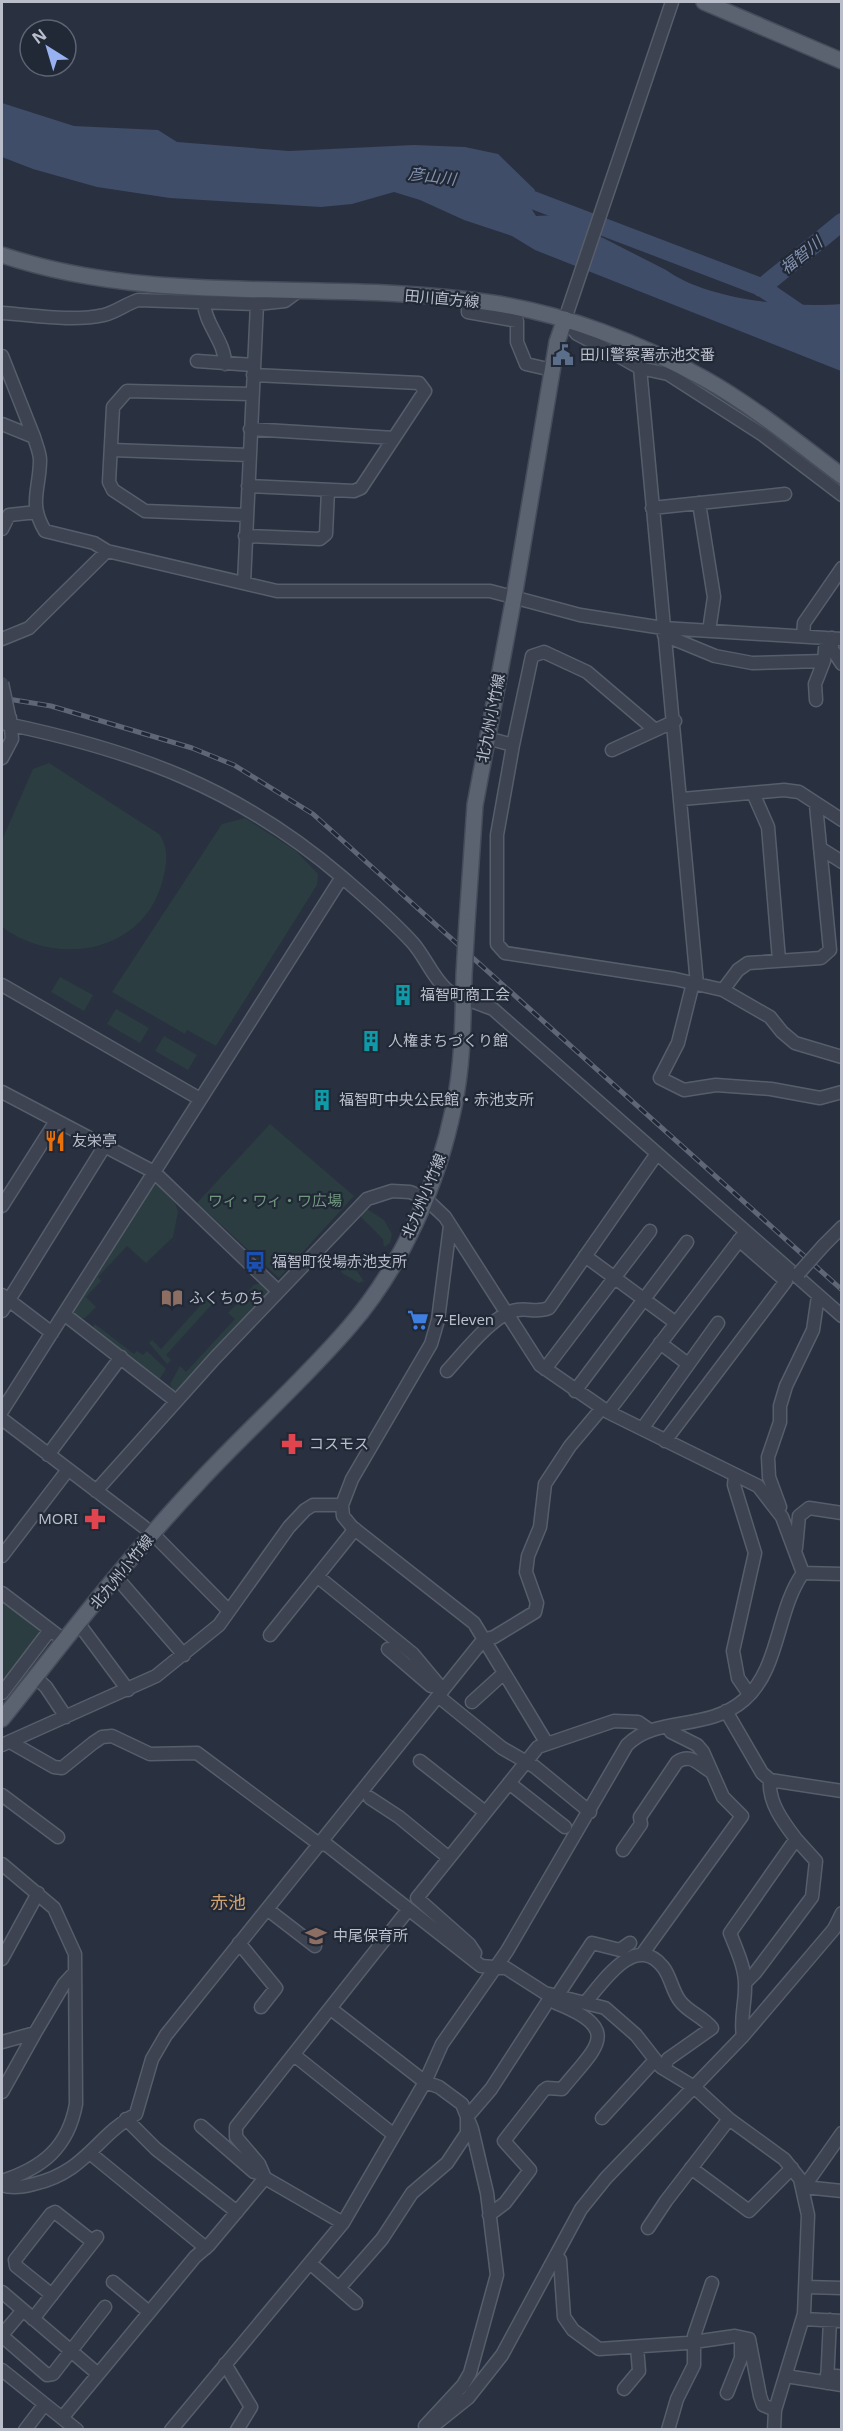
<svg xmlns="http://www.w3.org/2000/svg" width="843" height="2431" viewBox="0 0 843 2431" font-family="'Noto Sans','Noto Sans JP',sans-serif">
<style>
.green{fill:#2b3d41}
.water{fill:#404d68}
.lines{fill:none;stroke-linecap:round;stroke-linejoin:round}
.river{stroke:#404d68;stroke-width:18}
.minor-casing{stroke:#575e6b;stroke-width:15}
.major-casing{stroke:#464c5a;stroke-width:18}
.minor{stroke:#3d4350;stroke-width:12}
.major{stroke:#5b6270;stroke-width:15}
.rail-casing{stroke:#5f6777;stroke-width:5}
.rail{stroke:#212836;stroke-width:3;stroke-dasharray:9;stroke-linecap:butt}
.minor-bridge-casing{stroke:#575e6b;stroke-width:15;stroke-linecap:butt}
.major-bridge-casing{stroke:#464c5a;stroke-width:18;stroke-linecap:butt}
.minor-bridge{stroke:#3d4350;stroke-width:12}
.major-bridge{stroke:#5b6270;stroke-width:15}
.labels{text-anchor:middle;stroke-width:4.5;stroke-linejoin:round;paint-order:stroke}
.street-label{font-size:15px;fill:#b9beca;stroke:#212836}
.poi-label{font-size:15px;fill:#b9beca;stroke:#212836;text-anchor:start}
.park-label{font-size:15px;fill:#72997f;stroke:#212836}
.water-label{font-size:16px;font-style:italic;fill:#8492af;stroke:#212836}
.quarter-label{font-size:18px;fill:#cea270;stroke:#212836}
</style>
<rect width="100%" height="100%" fill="#293040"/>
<!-- green -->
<path class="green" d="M49,763L159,834C169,848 167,863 163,879C145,953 57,968 2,927V840L33,769Z
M245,818L296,851L318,874L317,885L216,1046L187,1030L185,1034L112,992L222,824Z
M60,977L93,995L84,1011L51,992Z
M116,1009L149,1028L140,1043L107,1024Z
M164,1036L197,1055L188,1070L155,1051Z
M270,1124L354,1196L279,1278L197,1203Z
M151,1184H156L175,1203L178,1212L173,1237L146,1263L127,1246L98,1277L101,1281L86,1297L96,1307L85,1318L79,1319L71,1312Z
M367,1209L384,1220L392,1234L390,1243L384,1247L383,1239L360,1216Z
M335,1253L356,1270L364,1281L359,1283L342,1273L333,1258Z
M262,1283L270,1289V1293L179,1391L173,1390L170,1384L180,1366L186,1372L235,1319L228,1313L254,1285Z
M209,1296L215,1301L166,1355L171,1360L167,1364L149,1343L152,1340L161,1349Z
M95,1324L134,1354L137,1351L143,1355L147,1351L166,1369L159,1380L95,1332L93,1327Z
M2,1602L41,1632L2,1687Z"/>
<!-- water -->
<path class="water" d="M2,103L74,126L158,130L177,142L289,151L414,145L465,147L498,154L535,190L529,205L536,216L558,215L666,270C707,300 792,308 841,304V371L535,250L512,236L464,220L420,200L394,192L352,204L321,207L170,198L97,187L33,169L2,157Z"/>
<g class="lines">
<!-- river -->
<path class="river" d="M509,191L761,287L818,326L842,336
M761,288L842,222"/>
<defs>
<path id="minor" d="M672,2L565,319L577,334L624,359L640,368L668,374L763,435L842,495
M468,301V312L517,321V342L526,364L552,370
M204,303C205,325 225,341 225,364
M2,313C34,315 72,322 104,315C116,312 126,304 138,300L257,304L285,301L297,292
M2,356L34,437
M197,361L253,365
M640,368L697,984
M2,424L34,437C36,444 40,453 40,460C40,489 28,503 45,531L94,543L107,551L277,591H490L580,615L663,628L842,639
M250,429L394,438
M112,450L249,455
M248,486L354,491L361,488L425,391L419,383L253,375
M699,503L714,597L709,631
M652,508L785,494
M246,515L145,511L113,490L109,482L113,407L127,391L251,394
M2,529L9,515L37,512
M245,536L320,539L326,534L328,490
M244,583L257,304
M664,635L715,656L752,663L824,661
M803,636L804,623L842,568
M832,638V649L842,664
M2,639L29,628L107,551
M816,700L815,684L824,661L826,638
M2,723C134,750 238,788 342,877C365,897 391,919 412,942C425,956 432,977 447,990C453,995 483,1005 493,1009L842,1316
M487,738L513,745L497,835V944L505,953L675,979L723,990L770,1017L782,1032L795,1043L842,1057
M513,745L532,656L544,652L587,672L654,729
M612,750L675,721
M2,758L12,739L10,718
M753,793L768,827L779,960
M682,799L784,790L799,792L842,820
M820,848L842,862
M693,983L678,1043L660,1078L684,1090L716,1085L771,1089L820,1098L842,1092
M2,985L200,1099
M723,990L738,970L748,963L821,958L830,950L816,805
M2,1092L154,1172L278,1291
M2,1206L56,1121
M450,1226L438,1320L431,1344L352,1479L342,1505L343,1516L352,1527L474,1623L546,1742
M824,1245L842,1227
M585,1256L676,1323
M2,1295L52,1333
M2,1311L104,1147
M64,1314L176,1401
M660,1343L688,1364
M545,1369L650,1231
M447,1371C462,1355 494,1313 517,1310C529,1308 537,1313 549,1308L656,1155
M575,1391L687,1242
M2,1411L342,877
M608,1412L744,1234
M2,1419L144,1527
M642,1429L718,1323
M665,1441L786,1281L739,1240
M48,1455L121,1357
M735,1475L734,1485L755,1553L733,1651L738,1678L749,1694
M96,1491L215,1358L367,1199L392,1191L410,1192L425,1198L445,1217L540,1365L608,1412L758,1486L782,1517L803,1573
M780,1507L769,1477L768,1457L780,1422V1406L786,1386L813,1330L818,1296
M153,1534L229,1611
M796,1548L799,1516L809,1508L842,1513
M2,1556L67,1471
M803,1573L842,1574
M317,1576L413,1654L443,1690
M117,1578L184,1655
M2,1593L65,1641
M79,1624L128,1690
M270,1635L355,1529
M388,1649L431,1686H435
M35,1677L46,1687L66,1717
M2,1693L50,1630
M438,1696L502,1748L535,1767L590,1812
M472,1702L504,1673
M726,1711L762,1773L770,1780L842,1791
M12,1743L54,1767L62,1768L93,1743L102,1737L112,1736L150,1754L197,1753L319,1844L327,1845L481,1966L506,1968L545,1993L605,2008L636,2035L661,2067L694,2087L729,2119L784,2159L800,2179L808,2215L804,2314L775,2410L774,2430
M2,1745L156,1676L219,1625L289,1527L305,1510L313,1505H342
M420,1761L485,1812
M509,1783L565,1827
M2,1795L58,1837
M370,1798L399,1817L449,1858
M623,1850L641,1824L640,1817L677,1762C691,1753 698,1764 710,1771
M2,1864L54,1908L75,1954L76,2104C68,2148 42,2168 2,2181
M267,1909L315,1946
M239,1943L276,1988L261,2007
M643,1953L742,1816L723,1797L703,1752L697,1745L671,1732L668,1727
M2,1959L38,1893
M472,1959L475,1953L469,1944L417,1898L538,1747L614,1721L638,1722L648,1729
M745,1983L755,1973L812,1897L816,1861L796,1839
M557,1996L592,1943L620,1950L630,1943
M585,2003C603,1982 635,1932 663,1967C671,1977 672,1991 680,2001C688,2012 702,2016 712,2028L668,2059L664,2069
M331,2009L425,2082L439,2087L462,2104L472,2129L487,2193L497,2275L470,2373L463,2385L425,2426
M743,2036C740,2019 745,2005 745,1988C746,1969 737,1951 730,1933L796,1839C783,1822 768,1802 770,1780
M2,2042L35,2033L64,1984L75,1972
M294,2055L394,2135
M2,2092L35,2033
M602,2118L655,2060
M126,2119L156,2149L237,2212
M201,2126L254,2172L263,2174
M91,2154L206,2248
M691,2168L749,2211L792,2168
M2,2185C12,2189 23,2187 34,2184C86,2172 96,2136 136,2114L152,2059L166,2035L483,1640L494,1637L535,1612L537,1603L526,1572L528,1556L540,1527L545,1484L570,1446L602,1408
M804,2187L842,2133
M804,2187L842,2191
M489,2215L505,2203L530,2170L504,2141L543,2091L547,2088L562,2089C596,2047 624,2030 556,2003
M343,2223L265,2178L259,2164L236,2137V2127L408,1910
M648,2228L666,2201L729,2119
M556,2255L560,2260L564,2317L573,2330L599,2349L687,2343L735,2336L749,2339L760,2396L763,2405L775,2410
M310,2263L356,2303
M113,2282L149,2312
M806,2287L842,2288
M339,2288L382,2239L412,2193L447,2163L467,2133V2117L491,2089L552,1995
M2,2292L98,2374
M52,2295L16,2266L15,2260L51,2214L55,2212L93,2242
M33,2319L97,2237
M803,2319L842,2321
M2,2335L23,2310
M2,2336L47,2375L53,2374L105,2307
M225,2364L251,2407L237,2430
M2,2370L62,2418
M827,2374L842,2377
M786,2376L842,2385
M827,2383L830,2320
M624,2389L639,2371L637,2347
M727,2393L741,2358V2338
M25,2430L44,2405
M77,2430L62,2418L195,2257L209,2245L265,2178
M171,2430L343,2223L425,2082L442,2044L507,1951L627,1745C657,1715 707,1732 744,1700C780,1669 776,1611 803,1573
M428,2430L468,2398L502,2355L581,2209L606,2178L743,2036L834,1929L842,1913
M668,2430L677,2399L694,2365V2336L712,2283"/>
<path id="major" d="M704,2L842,61
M2,255C160,308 330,278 492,303C565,314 640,343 705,379C753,406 798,443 842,476
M467,922L475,805L514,597L557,342L565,319
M2,1719C66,1639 128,1557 199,1482C248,1429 303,1381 350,1326C402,1266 438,1184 454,1106C463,1064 463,1018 464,975"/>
</defs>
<!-- minor casing -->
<use href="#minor" class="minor-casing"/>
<!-- major casing -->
<use href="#major" class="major-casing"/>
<!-- minor -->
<use href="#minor" class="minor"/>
<!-- major -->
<use href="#major" class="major"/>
<defs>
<path id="rail" d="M2,698L51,706L192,748L234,765L313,814L842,1290"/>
</defs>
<!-- rail casing -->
<use href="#rail" class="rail-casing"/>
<!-- rail -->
<use href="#rail" class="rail"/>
<defs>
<path id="minor-bridge" d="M2,683L9,716
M799,1273L824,1245"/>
<path id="major-bridge" d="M464,975L467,922"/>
</defs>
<!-- minor-bridge casing -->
<use href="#minor-bridge" class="minor-bridge-casing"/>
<!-- major-bridge casing -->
<use href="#major-bridge" class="major-bridge-casing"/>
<!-- minor-bridge -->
<use href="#minor-bridge" class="minor-bridge"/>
<!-- major-bridge -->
<use href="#major-bridge" class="major-bridge"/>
</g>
<!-- icons -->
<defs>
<symbol id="civic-bare" viewBox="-9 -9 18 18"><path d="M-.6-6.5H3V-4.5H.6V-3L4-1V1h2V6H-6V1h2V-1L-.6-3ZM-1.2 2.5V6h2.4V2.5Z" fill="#5c6f8a" stroke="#212836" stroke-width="2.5" paint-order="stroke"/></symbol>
<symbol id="building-bare" viewBox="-9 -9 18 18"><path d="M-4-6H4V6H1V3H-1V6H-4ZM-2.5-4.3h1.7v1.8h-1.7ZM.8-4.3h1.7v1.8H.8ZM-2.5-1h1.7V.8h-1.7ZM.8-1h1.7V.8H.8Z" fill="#0f9aa8" stroke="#212836" stroke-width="2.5" paint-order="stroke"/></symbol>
<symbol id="restaurant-bare" viewBox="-9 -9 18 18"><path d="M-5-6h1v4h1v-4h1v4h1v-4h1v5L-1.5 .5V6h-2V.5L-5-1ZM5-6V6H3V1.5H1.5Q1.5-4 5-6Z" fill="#e8710a" stroke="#212836" stroke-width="2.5" paint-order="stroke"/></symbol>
<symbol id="bus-bare" viewBox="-9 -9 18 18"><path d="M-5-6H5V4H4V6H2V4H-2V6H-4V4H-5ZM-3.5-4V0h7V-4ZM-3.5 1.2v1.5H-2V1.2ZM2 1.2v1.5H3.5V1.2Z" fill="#1a4fb4" stroke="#212836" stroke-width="2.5" paint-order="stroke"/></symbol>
<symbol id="library-bare" viewBox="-9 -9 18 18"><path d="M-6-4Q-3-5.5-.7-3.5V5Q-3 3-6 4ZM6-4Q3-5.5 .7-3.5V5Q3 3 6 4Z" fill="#8d6e63" stroke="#212836" stroke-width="2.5" paint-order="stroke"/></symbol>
<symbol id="supermarket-bare" viewBox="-9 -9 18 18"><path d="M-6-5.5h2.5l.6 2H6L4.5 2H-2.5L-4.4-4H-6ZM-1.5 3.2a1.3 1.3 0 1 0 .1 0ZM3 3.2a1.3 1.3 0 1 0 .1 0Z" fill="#3f7fe0" stroke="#212836" stroke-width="2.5" paint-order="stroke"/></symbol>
<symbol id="pharmacy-bare" viewBox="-9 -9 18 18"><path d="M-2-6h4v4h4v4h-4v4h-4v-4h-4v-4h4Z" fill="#e0444e" stroke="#212836" stroke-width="2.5" paint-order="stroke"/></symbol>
<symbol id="school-bare" viewBox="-9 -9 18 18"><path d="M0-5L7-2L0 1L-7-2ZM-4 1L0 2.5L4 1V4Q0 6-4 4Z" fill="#8d6e63" stroke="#212836" stroke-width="2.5" paint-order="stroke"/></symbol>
</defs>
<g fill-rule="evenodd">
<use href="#civic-bare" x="548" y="340" width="30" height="30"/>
<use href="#building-bare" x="388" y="980" width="30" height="30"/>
<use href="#building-bare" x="356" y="1026" width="30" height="30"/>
<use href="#building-bare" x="307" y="1085" width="30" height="30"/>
<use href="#restaurant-bare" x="40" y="1126" width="30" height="30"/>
<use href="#bus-bare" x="240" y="1247" width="30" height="30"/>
<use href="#library-bare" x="157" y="1283" width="30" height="30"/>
<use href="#supermarket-bare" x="403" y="1305" width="30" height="30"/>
<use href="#pharmacy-bare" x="277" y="1429" width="30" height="30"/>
<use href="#pharmacy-bare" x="80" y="1504" width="30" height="30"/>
<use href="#school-bare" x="301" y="1921" width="30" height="30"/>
</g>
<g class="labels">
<!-- street labels -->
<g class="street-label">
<text transform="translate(442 299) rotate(5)" y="5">田川直方線</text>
<text transform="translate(491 718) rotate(-79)" y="5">北九州小竹線</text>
<text transform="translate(424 1196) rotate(-67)" y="5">北九州小竹線</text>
<text transform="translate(122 1572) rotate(-51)" y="5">北九州小竹線</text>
</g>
<!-- poi labels -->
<g class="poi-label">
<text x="580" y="360">田川警察署赤池交番</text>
<text x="420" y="1000">福智町商工会</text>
<text x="388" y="1046">人権まちづくり館</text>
<text x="339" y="1105">福智町中央公民館・赤池支所</text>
<text x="72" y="1146">友栄亭</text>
<text x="272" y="1267">福智町役場赤池支所</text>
<text x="189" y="1303">ふくちのち</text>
<text x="435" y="1325">7-Eleven</text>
<text x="309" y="1449">コスモス</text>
<text x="78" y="1524" text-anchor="end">MORI</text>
<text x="333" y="1941">中尾保育所</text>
</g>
<!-- park labels -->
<g class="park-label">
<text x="275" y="1206">ワィ・ワィ・ワ広場</text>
</g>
<!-- water labels -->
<g class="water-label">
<text transform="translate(432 176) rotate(7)" y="6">彦山川</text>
<text transform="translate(801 255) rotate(-39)" y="6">福智川</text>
</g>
<!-- quarter labels -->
<g class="quarter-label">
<text x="228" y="1909">赤池</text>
</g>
</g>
<!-- border -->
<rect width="843" height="2431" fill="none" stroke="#b9beca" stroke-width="6"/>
<!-- north arrow -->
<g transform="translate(48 48) rotate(323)"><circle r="28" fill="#212836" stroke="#5e6471" stroke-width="1.5"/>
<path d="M0-4.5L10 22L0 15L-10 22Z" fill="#98b2f1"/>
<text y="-9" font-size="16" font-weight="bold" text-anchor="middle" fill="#b9beca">N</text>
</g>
</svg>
